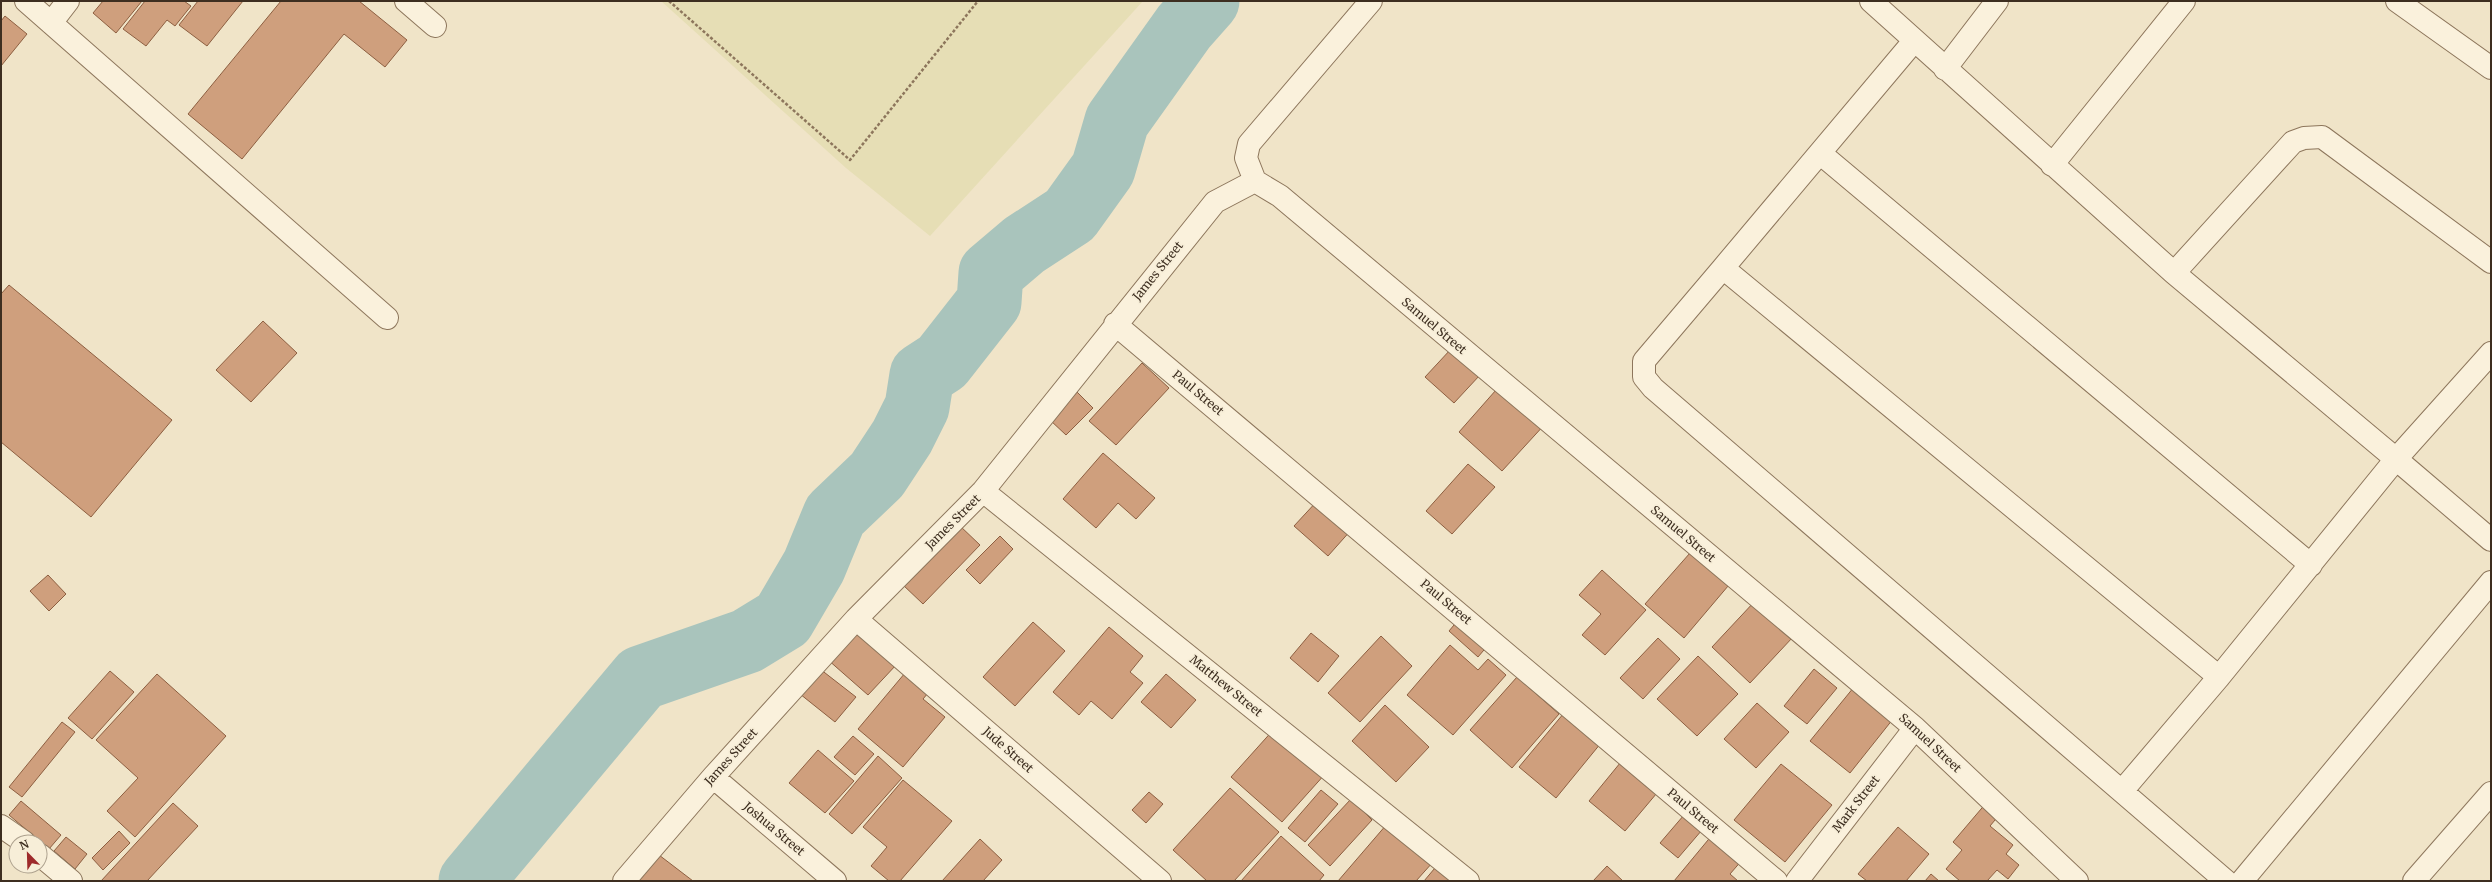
<svg xmlns="http://www.w3.org/2000/svg" width="2492" height="882" viewBox="0 0 2492 882" font-family="Merriweather,serif">
<style>
.farmland{fill:#e6deb5}
.lines{fill:none;stroke-linecap:round;stroke-linejoin:round}
.river{stroke:#a9c4bc;stroke-width:65}
.building{fill:#cf9f7d;stroke:#8d5f41}
.minor-casing{stroke:#8d765c;stroke-width:24}
.path{stroke:#8d765c;stroke-width:2.5;stroke-dasharray:3 2;stroke-linecap:butt}
.minor{stroke:#faf1dc;stroke-width:22}
.labels{text-anchor:middle;stroke-width:3.5;stroke-linejoin:round;paint-order:stroke}
.street-label{font-size:12px;fill:#3d2e20;stroke:#f7eed8}
</style>
<rect width="100%" height="100%" fill="#f0e4c8"/>
<!-- farmland -->
<path class="farmland" d="M661,1H1143L930,236L846,168Z"/>
<g class="lines">
<!-- river -->
<path class="river" d="M471,881L641,678L747,641L783,619L814,566L835,515L877,475L902,437L917,407L922,375L942,362L989,302L991,273L1024,245L1070,215L1103,169L1117,121L1184,27L1207,1"/>
</g>
<!-- building -->
<path class="building" d="M103,1H142L116,33L93,13Z
M145,1H184L191,6L175,26L167,20L146,46L123,29Z
M198,1H243L207,46L179,25Z
M281,1H359L407,40L385,67L344,34L242,159L188,114Z
M5,16L27,34L1,66V21Z
M9,285L172,420L91,517L1,442V294Z
M263,321L297,353L251,402L216,370Z
M1451,349L1480,375L1454,403L1425,377Z
M1142,363L1169,388L1116,445L1089,421Z
M1496,390L1522,413L1528,406L1546,423L1502,471L1459,432Z
M1077,392L1093,408L1066,435L1050,420Z
M1103,453L1155,498L1136,519L1118,503L1096,528L1063,499Z
M1468,464L1495,487L1452,534L1426,511Z
M1319,499L1352,529L1328,556L1294,526Z
M959,525L980,545L923,604L902,584Z
M1000,536L1013,549L980,584L966,570Z
M1690,553L1734,579L1684,638L1645,604Z
M1602,570L1646,610L1605,655L1582,635L1601,614L1579,595Z
M48,575L66,594L49,611L30,591Z
M1755,601L1793,637L1750,683L1712,647Z
M1459,619L1489,644L1478,657L1449,631Z
M1033,622L1065,651L1015,706L983,677Z
M856,627L897,664L868,695L827,659Z
M1109,627L1143,656L1130,672L1143,683L1112,719L1091,701L1079,715L1053,692Z
M1311,633L1339,656L1318,682L1290,658Z
M1381,636L1412,666L1360,722L1328,693Z
M1658,638L1680,659L1643,699L1620,678Z
M1450,645L1478,670L1488,659L1506,675L1453,735L1407,695Z
M1698,656L1738,694L1697,736L1657,699Z
M820,669L856,697L835,722L800,694Z
M1814,669L1837,688L1807,724L1784,706Z
M110,671L134,692L92,739L68,718Z
M905,673L928,693L923,699L945,717L903,767L858,729Z
M157,674L226,736L135,837L107,811L138,778L96,740Z
M1166,674L1196,700L1171,728L1141,702Z
M1517,677L1559,714L1512,768L1470,730Z
M1854,687L1893,719L1850,773L1810,741Z
M1757,703L1789,732L1756,768L1724,739Z
M1385,705L1429,747L1396,782L1352,741Z
M1564,713L1601,743L1556,798L1519,767Z
M62,722L75,732L22,797L9,787Z
M1275,728L1326,773L1282,822L1231,777Z
M853,736L874,754L855,775L834,757Z
M818,750L854,781L825,813L789,783Z
M878,756L902,778L852,834L829,814Z
M1625,757L1662,787L1625,831L1589,801Z
M1781,764L1832,805L1785,862L1734,820Z
M903,780L952,821L900,881H889L871,866L887,847L863,827Z
M1230,788L1279,832L1234,881H1207L1173,850Z
M1321,790L1338,804L1305,842L1288,828Z
M1149,792L1163,804L1146,823L1132,810Z
M1351,799L1372,820L1330,866L1308,845Z
M21,801L61,835L49,849L9,815Z
M1987,802L2000,814L1990,826L2013,845L2006,854L2019,865L2008,879L1997,870L1987,881H1960L1946,869L1962,850L1953,842Z
M173,803L198,826L147,881H101Z
M1684,815L1702,830L1678,858L1660,843Z
M1387,824L1433,862L1416,881H1338Z
M1898,827L1929,854L1906,881H1867L1858,874Z
M119,831L130,843L103,870L92,858Z
M1713,834L1743,859L1730,874L1738,881H1674Z
M1281,836L1324,875L1319,881H1241Z
M66,837L87,854L75,869L54,851Z
M980,839L1002,860L983,881H942Z
M659,855L693,881H638Z
M1440,862L1462,881H1424Z
M1607,866L1623,881H1593Z
M1931,874L1939,881H1925Z"/>
<g class="lines">
<defs>
<path id="minor" d="M26,1L387,318
M406,1L435,26
M1871,1L2174,273L2396,459L2219,677L2122,791
M2397,1L2491,68
M51,23L68,1
M1914,41L1723,268L2219,677
M1945,69L1997,1
M1821,154L2311,565
M2052,165L2184,1
M1255,181L1246,158L1249,144L1371,1
M1723,268L1644,361V377L1653,388L2226,881
M2174,273L2293,142L2304,138L2322,137L2491,262
M1115,324L1776,881
M2491,353L2396,459L2491,540
M983,491L1468,881
M856,619L1160,881
M713,777L835,881
M1,826L24,842
M40,855L71,881
M624,881L713,777L856,619L983,491L1215,202L1255,181L1280,196L1915,728L2077,881
M1797,881L1915,728
M2242,881L2491,582
M2414,881L2491,793"/>
</defs>
<!-- minor casing -->
<use href="#minor" class="minor-casing"/>
<!-- path -->
<path class="path" d="M669,1L850,160L978,1"/>
<!-- minor -->
<use href="#minor" class="minor"/>
</g>
<g class="labels">
<!-- street labels -->
<g class="street-label">
<text transform="translate(1158 271) rotate(-51)" y="4">James Street</text>
<text transform="translate(1434 326) rotate(40)" y="4">Samuel Street</text>
<text transform="translate(1198 393) rotate(40)" y="4">Paul Street</text>
<text transform="translate(953 522) rotate(-45)" y="4">James Street</text>
<text transform="translate(1683 534) rotate(40)" y="4">Samuel Street</text>
<text transform="translate(1446 602) rotate(40)" y="4">Paul Street</text>
<text transform="translate(1226 686) rotate(39)" y="4">Matthew Street</text>
<text transform="translate(1930 743) rotate(43)" y="4">Samuel Street</text>
<text transform="translate(1008 750) rotate(41)" y="4">Jude Street</text>
<text transform="translate(731 757) rotate(-48)" y="4">James Street</text>
<text transform="translate(1856 804) rotate(-52)" y="4">Mark Street</text>
<text transform="translate(1693 811) rotate(40)" y="4">Paul Street</text>
<text transform="translate(774 829) rotate(40)" y="4">Joshua Street</text>
</g>
</g>
<!-- border -->
<rect width="2492" height="882" fill="none" stroke="#3d2e20" stroke-width="4"/>
<!-- north arrow -->
<g transform="translate(28 854) rotate(337)"><circle r="19" fill="#f7eed8" stroke="#ada18e"/>
<path d="M0-3L7 15L0 10L-7 15Z" fill="#9e2a2b"/>
<text y="-6" font-size="11" font-weight="bold" text-anchor="middle" fill="#3d2e20">N</text>
</g>
</svg>
